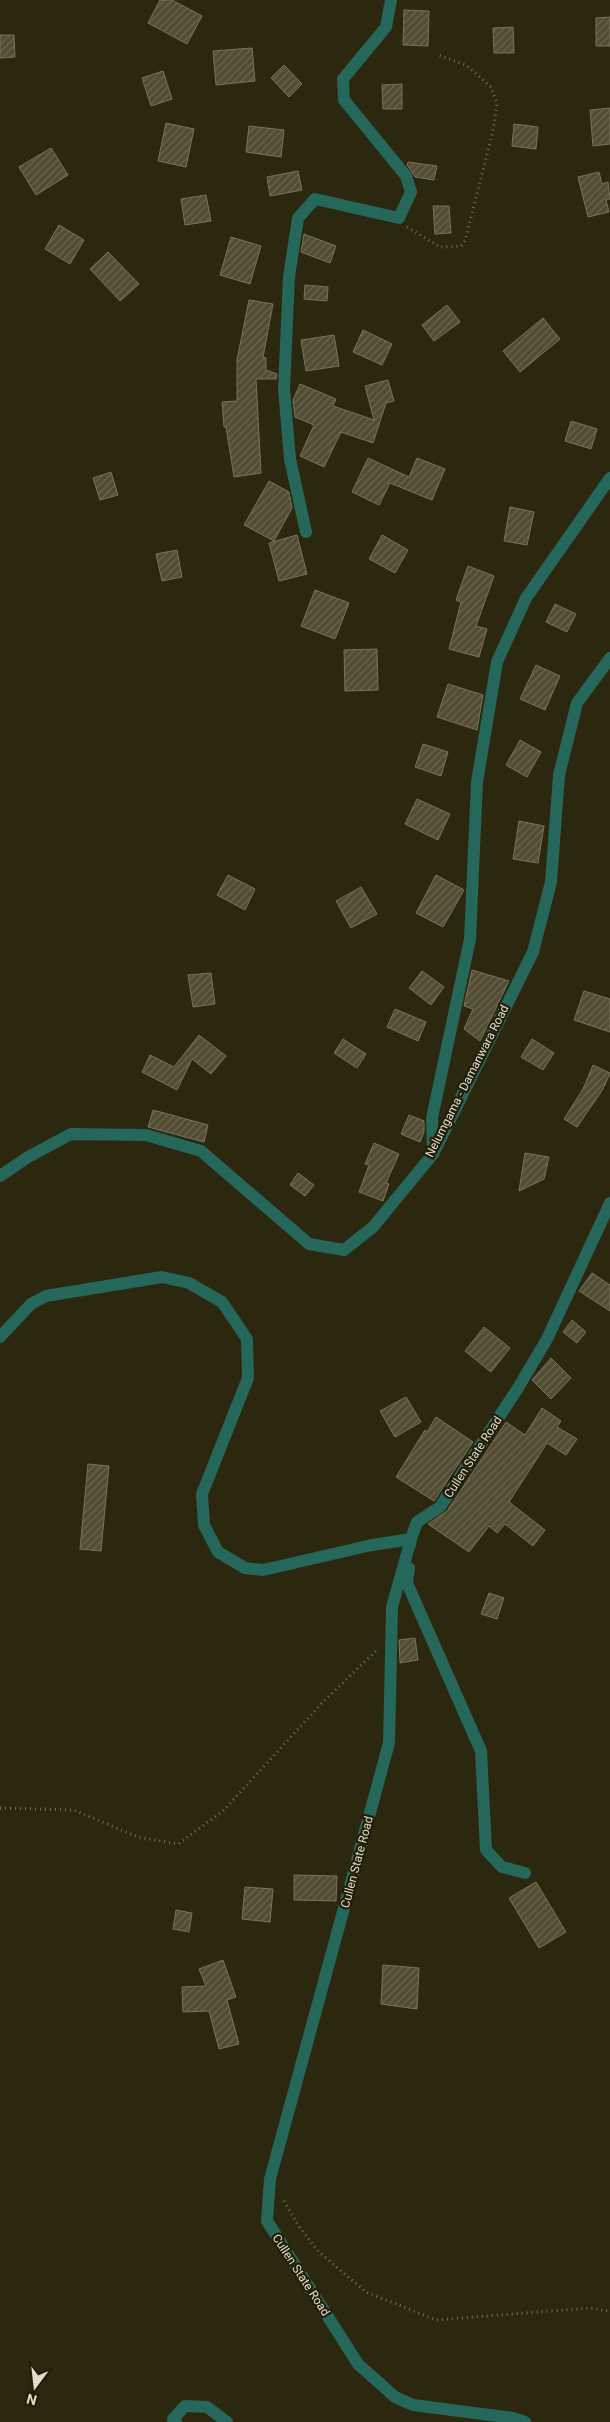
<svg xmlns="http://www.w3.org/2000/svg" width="610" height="2422" viewBox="0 0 610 2422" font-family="Roboto,sans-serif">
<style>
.building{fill:url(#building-hatch);stroke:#797359}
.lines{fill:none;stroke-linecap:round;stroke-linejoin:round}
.path{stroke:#716d59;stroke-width:3;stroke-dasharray:1 4;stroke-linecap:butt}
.minor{stroke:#25675b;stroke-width:12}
.tertiary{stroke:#25675b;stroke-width:12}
.labels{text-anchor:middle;stroke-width:4.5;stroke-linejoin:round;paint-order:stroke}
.street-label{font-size:12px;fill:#e0ddcf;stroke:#221d06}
</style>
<defs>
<pattern id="building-hatch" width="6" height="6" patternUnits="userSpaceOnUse" patternTransform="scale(1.25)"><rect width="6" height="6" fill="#524c34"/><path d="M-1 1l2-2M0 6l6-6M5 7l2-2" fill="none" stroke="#6b6550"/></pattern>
</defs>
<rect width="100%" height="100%" fill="#2c270f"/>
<!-- building -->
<path class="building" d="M160,0H172L202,16L187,44L148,23Z
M404,10L429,11L428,46L403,45Z
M610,17V46H596V18Z
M513,27L514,53H494L493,28Z
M0,35H14L15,57L0,58Z
M252,48L255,81L216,85L213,51Z
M284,65L302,84L289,97L271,78Z
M163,71L172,99L151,106L142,78Z
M402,84V109H383L382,85Z
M610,108V144L593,146L590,110Z
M166,123L194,129L186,167L158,161Z
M514,124L538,127L536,149L512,146Z
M249,126L284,130L281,157L246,152Z
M51,148L68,175L36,195L19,167Z
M408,162L437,166L434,180L415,177L407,165Z
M298,171L302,190L270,196L267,177Z
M599,172L602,184L608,182L610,199L606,200L609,212L588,217L578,177Z
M206,195L211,221L185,225L181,199Z
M433,206H449L451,233L435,234Z
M59,225L84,240L70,264L45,249Z
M304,234L336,246L330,263L301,252Z
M231,237L261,246L250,284L220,275Z
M108,252L139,284L120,301L90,269Z
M305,285L328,287L327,301L304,299Z
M249,300L273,304L263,357L266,358V370L277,374L276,379H256L261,473L234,477L226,427H224L222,402L237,401V360Z
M447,305L460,322L434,341L422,325Z
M543,318L560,339L520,372L503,351Z
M363,330L392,344L382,365L353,352Z
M334,335L339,366L306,371L301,340Z
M388,380L394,401L386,403L373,443L341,432L324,467L300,456L314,425L295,417L293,400L300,384L336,399L333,406L374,420L365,386Z
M571,421L597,429L591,449L565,441Z
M368,458L409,477L417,458L445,469L432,500L390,483L379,505L352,492Z
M111,472L118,495L100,500L93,478Z
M269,481L289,492L292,508L274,541L244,525Z
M510,507L534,512L527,545L504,541Z
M297,535L307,574L279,581L269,543Z
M382,535L408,550L395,573L369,559Z
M177,550L182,577L162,581L156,554Z
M468,566L494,576L476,626L487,629L479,657L449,649L461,602L456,600Z
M315,590L349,603L335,639L301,626Z
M555,604L576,614L567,632L546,622Z
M377,649L378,690L345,691L344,650Z
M536,665L560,676L545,710L520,699Z
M448,684L483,695L477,730L437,717Z
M520,740L541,752L527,777L506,765Z
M423,744L448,752L441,776L415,767Z
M417,799L450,814L438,840L405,824Z
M519,821L544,826L538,863L513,859Z
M228,875L255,889L245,910L217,895Z
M436,875L464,890L443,927L416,913Z
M361,887L377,914L351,928L336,901Z
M472,970L509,981L480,1041L464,1029L473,1009L464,1006Z
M422,971L444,987L431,1005L409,988Z
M211,973L215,1004L193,1007L188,975Z
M584,991L610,999V1032L574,1020Z
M395,1009L426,1022L418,1041L387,1027Z
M199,1035L226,1056L211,1074L192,1059L177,1090L142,1072L150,1055L174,1067Z
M343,1039L366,1054L357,1068L334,1053Z
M532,1039L554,1053L543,1070L521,1057Z
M593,1065L610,1073L603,1089L577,1127L564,1119L583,1089Z
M153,1110L208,1125L204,1142L148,1127Z
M409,1115L424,1121V1132L420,1142L401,1134Z
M374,1143L399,1154L386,1183L389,1184L383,1201L359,1192L369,1165L365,1164Z
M525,1153L549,1157L544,1179L519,1191Z
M298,1173L314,1185L305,1196L290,1185Z
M592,1273L610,1285V1311L579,1291Z
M572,1320L586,1332L577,1343L563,1332Z
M484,1327L510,1348L491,1372L465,1351Z
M551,1358L571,1378L551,1399L532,1380Z
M406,1397L421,1422L395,1437L380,1411Z
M542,1408L561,1421L557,1427L577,1439L566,1455L547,1443L509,1502L545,1530L533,1546L505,1524L497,1533L489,1526L469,1552L428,1524L447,1511L506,1422L525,1435Z
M436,1417L473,1442L434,1501L396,1477L425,1430L427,1432Z
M88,1464L109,1466L101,1551L80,1549Z
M489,1593L504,1598L497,1619L481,1614Z
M415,1638L418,1660L400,1663L399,1640Z
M294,1875L337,1876L336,1901L294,1900Z
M536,1882L566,1932L539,1948L509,1898Z
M245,1887L273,1889L270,1922L242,1919Z
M176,1910L192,1913L189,1932L173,1929Z
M223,1960L236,1997L227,2000L239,2044L219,2049L209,2011L183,2012L182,1987L206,1986L199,1969Z
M383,1965L419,1968L417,2009L381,2004Z"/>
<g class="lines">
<!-- path -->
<path class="path" d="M407,227L440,247L461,246L465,241L493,131L497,104L491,87L466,65L438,55
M0,1808L74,1810L138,1837L178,1844L223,1811L323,1702L377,1650
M284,2201L300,2228L319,2252L366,2292L436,2320L589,2308L610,2311"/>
<!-- minor -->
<path class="minor" d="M306,532L290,459L284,389L289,277L298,218L315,199L399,218L411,192L406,176L344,100L343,79L386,27L391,0
M433,1154L432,1118L470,939L477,782L497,662L526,598L610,478
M0,1337L31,1304L46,1296L162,1277L189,1283L222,1302L247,1339L248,1378L202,1494L204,1525L218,1552L245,1568L263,1570L372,1545L411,1539L410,1545
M409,1568L407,1583L481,1751L486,1850L502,1867L525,1873
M176,2422L173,2419L185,2406L207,2407L227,2422
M525,2422L513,2418L413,2405L395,2397L358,2364L267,2221L270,2179L389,1743L392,1607L411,1539L417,1522L440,1507L518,1388L547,1339L610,1203"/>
<!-- tertiary -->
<path class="tertiary" d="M0,1176L28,1157L71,1134L146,1135L201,1151L309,1244L344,1250L373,1227L433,1154L533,952L551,882L559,775L577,703L610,658"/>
</g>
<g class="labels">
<!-- street labels -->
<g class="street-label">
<text transform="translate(467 1081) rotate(-63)" y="4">Nelumgama - Damanwara Road</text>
<text transform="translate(473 1457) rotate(-57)" y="4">Cullen State Road</text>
<text transform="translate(357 1862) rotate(-75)" y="4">Cullen State Road</text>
<text transform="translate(301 2275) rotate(57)" y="4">Cullen State Road</text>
</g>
</g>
<!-- north arrow -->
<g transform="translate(35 2387) rotate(195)" stroke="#221d06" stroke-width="4" paint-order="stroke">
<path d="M0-4L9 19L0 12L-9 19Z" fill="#e0ddcf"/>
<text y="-8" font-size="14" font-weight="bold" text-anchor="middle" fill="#e0ddcf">N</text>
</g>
</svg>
